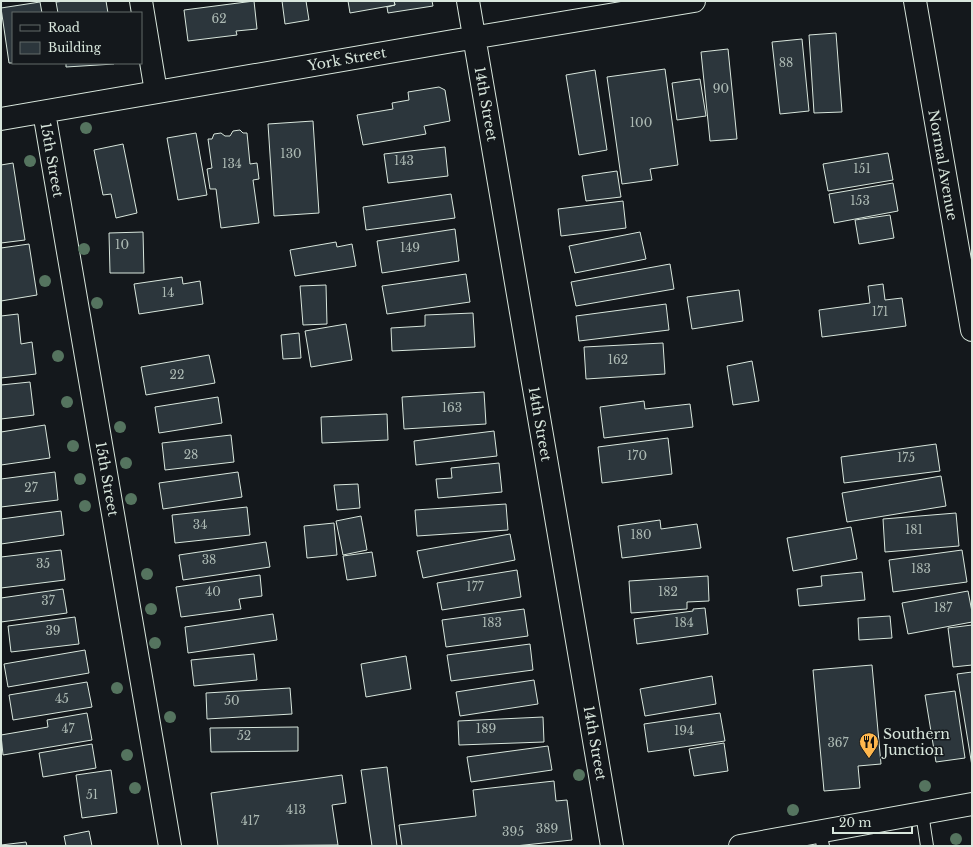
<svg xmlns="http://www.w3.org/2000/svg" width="973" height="847" viewBox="0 0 973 847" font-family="'Libre Baskerville',serif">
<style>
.building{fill:#2c363c;stroke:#d8e6dc}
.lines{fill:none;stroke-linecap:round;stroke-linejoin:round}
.lane-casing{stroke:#d8e6dc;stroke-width:14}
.street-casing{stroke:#d8e6dc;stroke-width:24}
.lane{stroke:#14181c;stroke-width:12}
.street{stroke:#14181c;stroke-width:22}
.tree{fill:#55745f}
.labels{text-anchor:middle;stroke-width:3;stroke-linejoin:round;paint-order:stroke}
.number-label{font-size:12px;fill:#adbab4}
.street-label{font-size:14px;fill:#d8e6dc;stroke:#14181c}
.poi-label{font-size:14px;fill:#d8e6dc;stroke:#14181c;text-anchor:start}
</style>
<rect width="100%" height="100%" fill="#14181c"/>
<!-- building -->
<path class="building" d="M65,1H106L108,13H58L56,2Z
M254,1L257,29L236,31L237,35L188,41L184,10Z
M282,1H306L309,20L285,24Z
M348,1H394L395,5L350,13Z
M394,1H432L433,6L388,13L387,7L395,5Z
M40,2L42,13H13V63H9L1,8Z
M836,33L842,112L814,113L809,35Z
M802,39L809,111L780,114L772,42Z
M728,49L737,139L710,141L701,52Z
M66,63H114V64L66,67Z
M665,69L678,165L650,169L652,180L622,184L607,77Z
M595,70L607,150L579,155L566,75Z
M700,79L706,116L677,120L672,83Z
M439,87L445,90L450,121L424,126L426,134L363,145L357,115L393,109L392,103L409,100L408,92Z
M313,121L319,213L274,216L268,124Z
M240,130L243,133H247L250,164L257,163L259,179L253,180L259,223L221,228L216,189H210L207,169L212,168L208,139H212L214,134L221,133L225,136H230L233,131Z
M196,133L207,195L178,200L167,138Z
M123,144L137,213L116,218L111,194L103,195L94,150Z
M445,147L448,176L388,183L384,154Z
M888,153L893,180L828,191L823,164Z
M13,163L25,240L1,243V165Z
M617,171L621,197L586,201L582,176Z
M893,183L898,211L834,223L829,194Z
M451,194L455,218L366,230L363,207Z
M623,201L626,228L561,236L558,209Z
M890,215L894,238L859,244L855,220Z
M455,229L459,261L382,273L377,241Z
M143,232L144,273H110L109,233Z
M640,232L646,259L575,273L569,246Z
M336,242L337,247L352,244L356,266L295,276L290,250Z
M29,244L37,295L1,301V248Z
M670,264L674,289L576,306L571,282Z
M466,274L470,302L387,314L382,286Z
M182,277L183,284L200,281L203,304L139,314L134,284Z
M883,284L885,300L902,298L906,326L822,337L819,310L870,303L868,286Z
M326,285L327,324L303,325L300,286Z
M739,290L743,321L692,329L687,297Z
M666,304L669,330L579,341L576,316Z
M473,313L475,347L392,351L391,328L425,326V315Z
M18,314L21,344L32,342L36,374L1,378V316Z
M346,324L352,360L311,367L305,331Z
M299,333L301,358L283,359L281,335Z
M663,343L665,374L586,379L584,347Z
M209,355L215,383L146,395L141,367Z
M752,361L759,401L733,405L727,366Z
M30,382L34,415L1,419V385Z
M484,392L486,424L404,429L402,397Z
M218,397L222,423L159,433L155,407Z
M644,401L645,409L690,404L693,427L604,438L600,407Z
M387,414L388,440L322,443L321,417Z
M45,425L50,458L1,465V432Z
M494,431L497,456L416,465L414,441Z
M231,435L234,462L165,470L162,443Z
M668,438L672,474L602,483L598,447Z
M936,444L940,471L844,483L841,457Z
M499,463L502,492L438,498L436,479L452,478L451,468Z
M55,472L58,500L1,507V479Z
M238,472L242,497L163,509L159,483Z
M941,476L946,506L847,522L842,493Z
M358,484L360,508L337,510L334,485Z
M506,504L508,530L417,536L415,510Z
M247,507L250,535L175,543L172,515Z
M61,511L64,535L1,544V519Z
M956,513L959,546L885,552L883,519Z
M361,516L367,550L343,555L336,521Z
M660,520L661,529L697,524L701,548L622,558L618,526Z
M334,523L337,555L307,558L304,526Z
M851,527L857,559L793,571L787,538Z
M510,534L515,560L423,578L417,551Z
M266,542L270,567L183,580L179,555Z
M61,550L65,580L1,588V557Z
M962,550L967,582L893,592L889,560Z
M372,552L376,576L347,580L343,556Z
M517,570L521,597L442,610L437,583Z
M862,572L865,600L799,606L797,589L822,586L821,576Z
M260,575L262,596L239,599L241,609L181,617L176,587Z
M708,576L709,601L687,602V609L631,613L629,581Z
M63,589L67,613L1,622V598Z
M968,591L972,612V622L908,634L902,603Z
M705,608L708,634L637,644L634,619L693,611V609Z
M524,609L528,636L446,647L442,620Z
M273,614L277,640L188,653L185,627Z
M890,616L892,638L859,640L858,618Z
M75,617L79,644L11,652L8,626Z
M972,625V665L953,667L948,628Z
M530,644L533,670L451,681L447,655Z
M85,650L89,673L8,687L4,664Z
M254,654L257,680L194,686L191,660Z
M406,656L411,689L366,697L361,664Z
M872,665L881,764L858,766L860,788L824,791L813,670Z
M972,672V766L957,674Z
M712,676L716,704L645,716L640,689Z
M534,680L538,704L460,716L456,692Z
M87,682L92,707L13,720L9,695Z
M290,688L292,714L207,719L206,693Z
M955,691L965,758L936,762L925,695Z
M87,713L92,740L3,755L1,735L48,727L47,720Z
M720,713L725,741L648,752L644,724Z
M543,717L544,742L459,745L458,721Z
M298,727V751L211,752L210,728Z
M724,743L728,771L694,776L689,749Z
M92,744L96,768L43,777L39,753Z
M548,746L552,770L471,782L467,757Z
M387,767L397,846H372L361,770Z
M111,770L117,813L82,818L76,775Z
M342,775L346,803L332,805L338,845L218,846L211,793Z
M554,781L556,801L567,800L572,840L515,846H402L399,825L476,816L473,790Z
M89,831L92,846H66L64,836Z
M26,842L27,846H1V845Z"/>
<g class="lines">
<defs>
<path id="lane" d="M922,813L927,846
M820,832L823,846"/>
<path id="street" d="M141,1L156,92
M468,1L612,846
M915,1L972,330
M44,112L170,846
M1,119L453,41L694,1
M740,846L972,804"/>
</defs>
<!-- lane casing -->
<use href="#lane" class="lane-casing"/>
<!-- street casing -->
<use href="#street" class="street-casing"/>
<!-- lane -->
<use href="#lane" class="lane"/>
<!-- street -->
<use href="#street" class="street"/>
</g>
<!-- trees -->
<g class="tree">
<circle cx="86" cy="128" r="6"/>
<circle cx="30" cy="161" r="6"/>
<circle cx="84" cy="249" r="6"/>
<circle cx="45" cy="281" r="6"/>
<circle cx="97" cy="303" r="6"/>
<circle cx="58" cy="356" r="6"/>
<circle cx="67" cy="402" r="6"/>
<circle cx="120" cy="427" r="6"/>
<circle cx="73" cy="446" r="6"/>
<circle cx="126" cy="463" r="6"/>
<circle cx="80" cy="479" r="6"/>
<circle cx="131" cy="499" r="6"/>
<circle cx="85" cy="506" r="6"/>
<circle cx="147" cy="574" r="6"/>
<circle cx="151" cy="609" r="6"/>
<circle cx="155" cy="643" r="6"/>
<circle cx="117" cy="688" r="6"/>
<circle cx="170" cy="717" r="6"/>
<circle cx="127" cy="755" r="6"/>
<circle cx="579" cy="775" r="6"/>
<circle cx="925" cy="786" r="6"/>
<circle cx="135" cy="788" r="6"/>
<circle cx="793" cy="810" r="6"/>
<circle cx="956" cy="839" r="6"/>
</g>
<!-- icons -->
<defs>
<symbol id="restaurant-pin" viewBox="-11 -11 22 30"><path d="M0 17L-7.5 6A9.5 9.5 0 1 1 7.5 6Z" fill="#ffb74d" stroke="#14181c"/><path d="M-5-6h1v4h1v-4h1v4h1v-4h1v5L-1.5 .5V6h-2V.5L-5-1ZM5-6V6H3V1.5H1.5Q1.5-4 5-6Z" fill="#111"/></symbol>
</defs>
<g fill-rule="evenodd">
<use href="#restaurant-pin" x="858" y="731" width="22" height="30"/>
</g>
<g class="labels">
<!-- number labels -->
<g class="number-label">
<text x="219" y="23">62</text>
<text x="786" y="67">88</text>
<text x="721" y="93">90</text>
<text x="641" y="127">100</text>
<text x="291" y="158">130</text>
<text x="404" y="165">143</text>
<text x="232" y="168">134</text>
<text x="862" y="173">151</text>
<text x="860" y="205">153</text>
<text x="122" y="249">10</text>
<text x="410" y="252">149</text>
<text x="168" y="297">14</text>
<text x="880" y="316">171</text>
<text x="618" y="364">162</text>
<text x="177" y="379">22</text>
<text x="452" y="412">163</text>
<text x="191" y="459">28</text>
<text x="637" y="460">170</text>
<text x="906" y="462">175</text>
<text x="31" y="492">27</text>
<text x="200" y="529">34</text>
<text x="914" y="534">181</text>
<text x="641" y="539">180</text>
<text x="209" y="564">38</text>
<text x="43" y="568">35</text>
<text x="921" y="573">183</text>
<text x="475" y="591">177</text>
<text x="213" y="596">40</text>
<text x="668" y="596">182</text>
<text x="48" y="605">37</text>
<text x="943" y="612">187</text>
<text x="492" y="627">183</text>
<text x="684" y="627">184</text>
<text x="53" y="635">39</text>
<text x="62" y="703">45</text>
<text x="232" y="705">50</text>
<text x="68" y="733">47</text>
<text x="486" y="733">189</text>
<text x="684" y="735">194</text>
<text x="244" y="740">52</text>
<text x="838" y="747">367</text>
<text x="92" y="799">51</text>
<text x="296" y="814">413</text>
<text x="250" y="825">417</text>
<text x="547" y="833">389</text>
<text x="513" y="836">395</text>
</g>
<!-- street labels -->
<g class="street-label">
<text transform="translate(347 59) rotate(-10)" y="5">York Street</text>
<text transform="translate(486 104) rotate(80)" y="5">14th Street</text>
<text transform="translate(52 160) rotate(80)" y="5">15th Street</text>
<text transform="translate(943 165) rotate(80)" y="5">Normal Avenue</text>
<text transform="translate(540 424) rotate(80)" y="5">14th Street</text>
<text transform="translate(107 479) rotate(80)" y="5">15th Street</text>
<text transform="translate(595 743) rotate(80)" y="5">14th Street</text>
</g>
<!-- poi labels -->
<g class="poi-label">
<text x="883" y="739">Southern<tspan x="883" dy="16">Junction</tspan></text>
</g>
</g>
<!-- border -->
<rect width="973" height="847" fill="none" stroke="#d8e6dc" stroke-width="4"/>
<!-- legend -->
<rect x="12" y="12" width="130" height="52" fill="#14181c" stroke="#626a69"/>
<rect x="20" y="25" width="20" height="6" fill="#14181c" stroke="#626a69"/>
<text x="48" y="32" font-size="12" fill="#d8e6dc">Road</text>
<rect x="20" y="42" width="20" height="12" fill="#2c363c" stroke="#626a69"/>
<text x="48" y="52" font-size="12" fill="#d8e6dc">Building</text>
<!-- scale -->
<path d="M833 827v6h79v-6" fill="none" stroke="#d8e6dc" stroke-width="2"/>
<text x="839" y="827" font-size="12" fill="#d8e6dc" stroke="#14181c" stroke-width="3" paint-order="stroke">20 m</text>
</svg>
